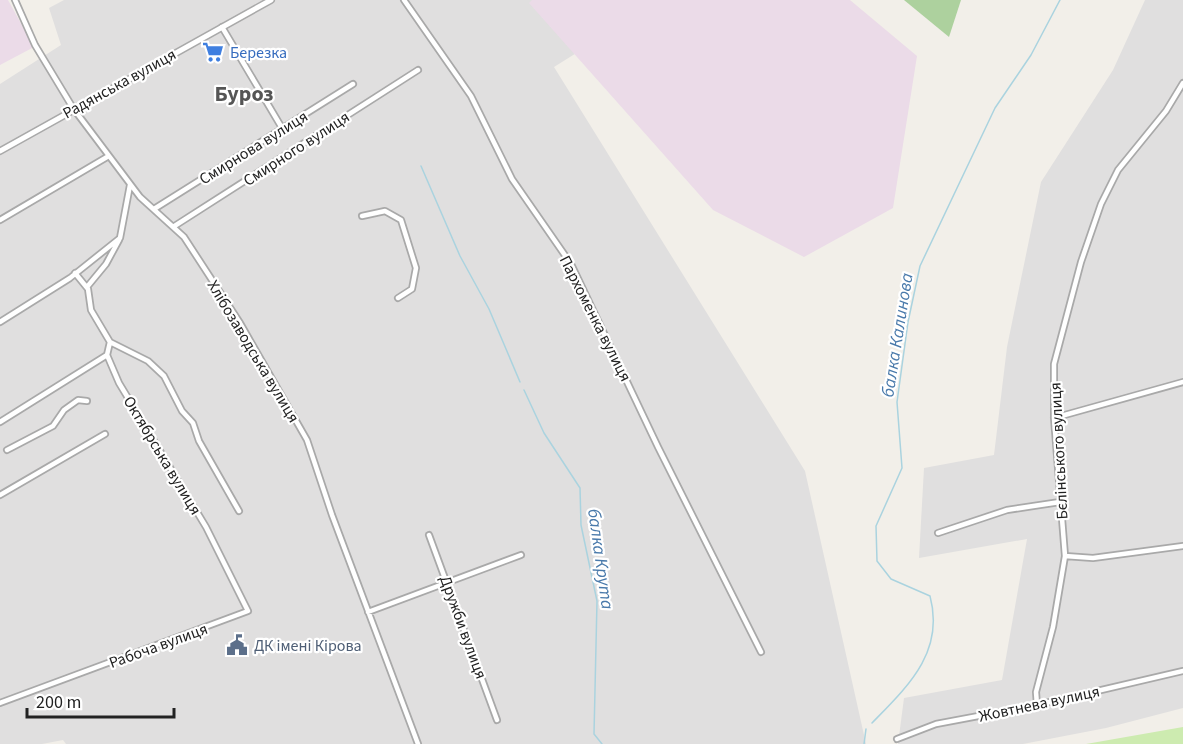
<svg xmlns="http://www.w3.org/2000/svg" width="1183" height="744" viewBox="0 0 1183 744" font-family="'Source Sans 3',sans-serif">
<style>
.residential{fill:#e0dfdf}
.industrial{fill:#ebdbe8}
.grass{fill:#cdebb0}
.forest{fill:#add19e}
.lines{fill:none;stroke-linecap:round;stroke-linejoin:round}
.stream{stroke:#aad3df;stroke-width:1.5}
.minor-casing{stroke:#a9a9a9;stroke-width:8}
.tertiary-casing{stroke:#a9a9a9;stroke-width:8}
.minor{stroke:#fff;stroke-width:4.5}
.tertiary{stroke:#fff;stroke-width:5}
.labels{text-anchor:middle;stroke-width:4.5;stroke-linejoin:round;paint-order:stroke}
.shop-label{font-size:16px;fill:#366cbe;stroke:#fff;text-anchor:start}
.street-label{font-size:16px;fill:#222;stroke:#fff}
.service-label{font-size:16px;fill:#4e5e75;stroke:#fff;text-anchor:start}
.water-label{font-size:18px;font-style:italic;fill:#4a7aab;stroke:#fff}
.district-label{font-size:22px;font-weight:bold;fill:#555;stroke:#fff}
</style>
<rect width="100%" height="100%" fill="#f2efe9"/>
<!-- residential -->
<path class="residential" d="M64,0H661L554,67L805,471L866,744H66L63,740L42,744H0V84L61,45L49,8Z
M1145,0H1183V708L1106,728L1023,744H898L904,698L1002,680L1027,539L919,558L924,468L994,455L1007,347L1041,182L1113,70Z"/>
<!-- industrial -->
<path class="industrial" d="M0,0H8L34,47L0,65Z
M532,0H850L917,56L893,208L804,257L713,210L529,3Z"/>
<!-- grass -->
<path class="grass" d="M1183,727V744H1086Z"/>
<!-- forest -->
<path class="forest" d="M904,0H961L949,37Z"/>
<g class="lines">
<!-- stream -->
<path class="stream" d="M421,166L460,256L489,309L520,382
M524,390L544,433L580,488L581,525L597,601L594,734L602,744
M872,723C908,686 945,652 930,596L891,579L877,561L876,526L902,468L897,402L908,322L920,266L995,108L1031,55L1060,0
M864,744L866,729"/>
<defs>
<path id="minor" d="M15,0L35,45L73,108L140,197L184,237L240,323L307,440L332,515L418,744
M404,0L471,96L512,179L571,264L658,447L761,652
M222,27L282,128
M154,209L353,84
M362,216L385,211L401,220L416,268L412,289L398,298
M0,220L107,157
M173,227L418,70
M87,287L106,264L119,240
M0,322L70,278L120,238L130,185
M110,342L148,361L164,376L182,411L193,423L199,441L239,511
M1054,418L1183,382
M0,422L107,355
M7,450L53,426L64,410L78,400L87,401
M0,495L105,434
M938,533L1007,510L1060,502
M429,535L497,720
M1065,556L1093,558L1183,546
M368,612L521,555
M0,703L248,611L206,527L119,383L107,355L110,342L91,310L88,289L75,273
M1037,705L1036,692L1053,627L1065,556L1054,418V364L1081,262L1101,204L1118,170L1166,111L1183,83
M897,739L936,724L1037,705L1183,671"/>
<path id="tertiary" d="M0,151L271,0"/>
</defs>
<!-- minor casing -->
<use href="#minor" class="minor-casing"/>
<!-- tertiary casing -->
<use href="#tertiary" class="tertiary-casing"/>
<!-- minor -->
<use href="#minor" class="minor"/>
<!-- tertiary -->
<use href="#tertiary" class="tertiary"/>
</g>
<!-- icons -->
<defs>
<symbol id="supermarket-bare" viewBox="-9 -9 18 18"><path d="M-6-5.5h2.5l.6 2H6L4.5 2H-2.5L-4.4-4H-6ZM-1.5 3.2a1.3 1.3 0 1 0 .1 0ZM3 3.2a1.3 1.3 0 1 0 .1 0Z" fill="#3f7fe0" stroke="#fff" stroke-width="2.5" paint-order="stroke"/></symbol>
<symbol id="civic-bare" viewBox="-9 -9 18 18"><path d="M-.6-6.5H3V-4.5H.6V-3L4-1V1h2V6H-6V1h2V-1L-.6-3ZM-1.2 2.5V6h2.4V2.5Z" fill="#5c6f8a" stroke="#fff" stroke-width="2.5" paint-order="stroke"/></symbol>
</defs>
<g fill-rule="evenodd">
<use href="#supermarket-bare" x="198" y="37" width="30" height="30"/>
<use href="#civic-bare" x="222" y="630" width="30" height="30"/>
</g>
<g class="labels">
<!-- shop labels -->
<g class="shop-label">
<text x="230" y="58">Березка</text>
</g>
<!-- street labels -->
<g class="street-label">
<text transform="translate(119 83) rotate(-29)" y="6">Радянська вулиця</text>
<text transform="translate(253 147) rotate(-32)" y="6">Смирнова вулиця</text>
<text transform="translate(296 148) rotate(-33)" y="6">Смирного вулиця</text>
<text transform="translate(596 318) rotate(63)" y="6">Пархоменка вулиця</text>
<text transform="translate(254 351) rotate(59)" y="6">Хлібозаводська вулиця</text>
<text transform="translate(1058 451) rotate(-93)" y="6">Бєлінського вулиця</text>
<text transform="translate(163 455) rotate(59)" y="6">Октябрська вулиця</text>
<text transform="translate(464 627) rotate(70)" y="6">Дружби вулиця</text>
<text transform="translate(158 645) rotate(-20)" y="6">Рабоча вулиця</text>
<text transform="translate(1039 703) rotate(-12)" y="6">Жовтнева вулиця</text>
</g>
<!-- service labels -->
<g class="service-label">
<text x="254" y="651">ДК імені Кірова</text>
</g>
<!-- water labels -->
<g class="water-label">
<text transform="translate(897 335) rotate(-81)" y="6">балка Калинова</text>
<text transform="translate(601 559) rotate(82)" y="6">балка Крута</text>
</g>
<!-- district labels -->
<g class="district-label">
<text x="244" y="101">Буроз</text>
</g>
</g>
<!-- scale -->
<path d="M27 708v9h147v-9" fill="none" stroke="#222222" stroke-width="3"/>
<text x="36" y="708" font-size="18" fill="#222222" stroke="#ffffff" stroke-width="4.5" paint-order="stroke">200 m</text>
</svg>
